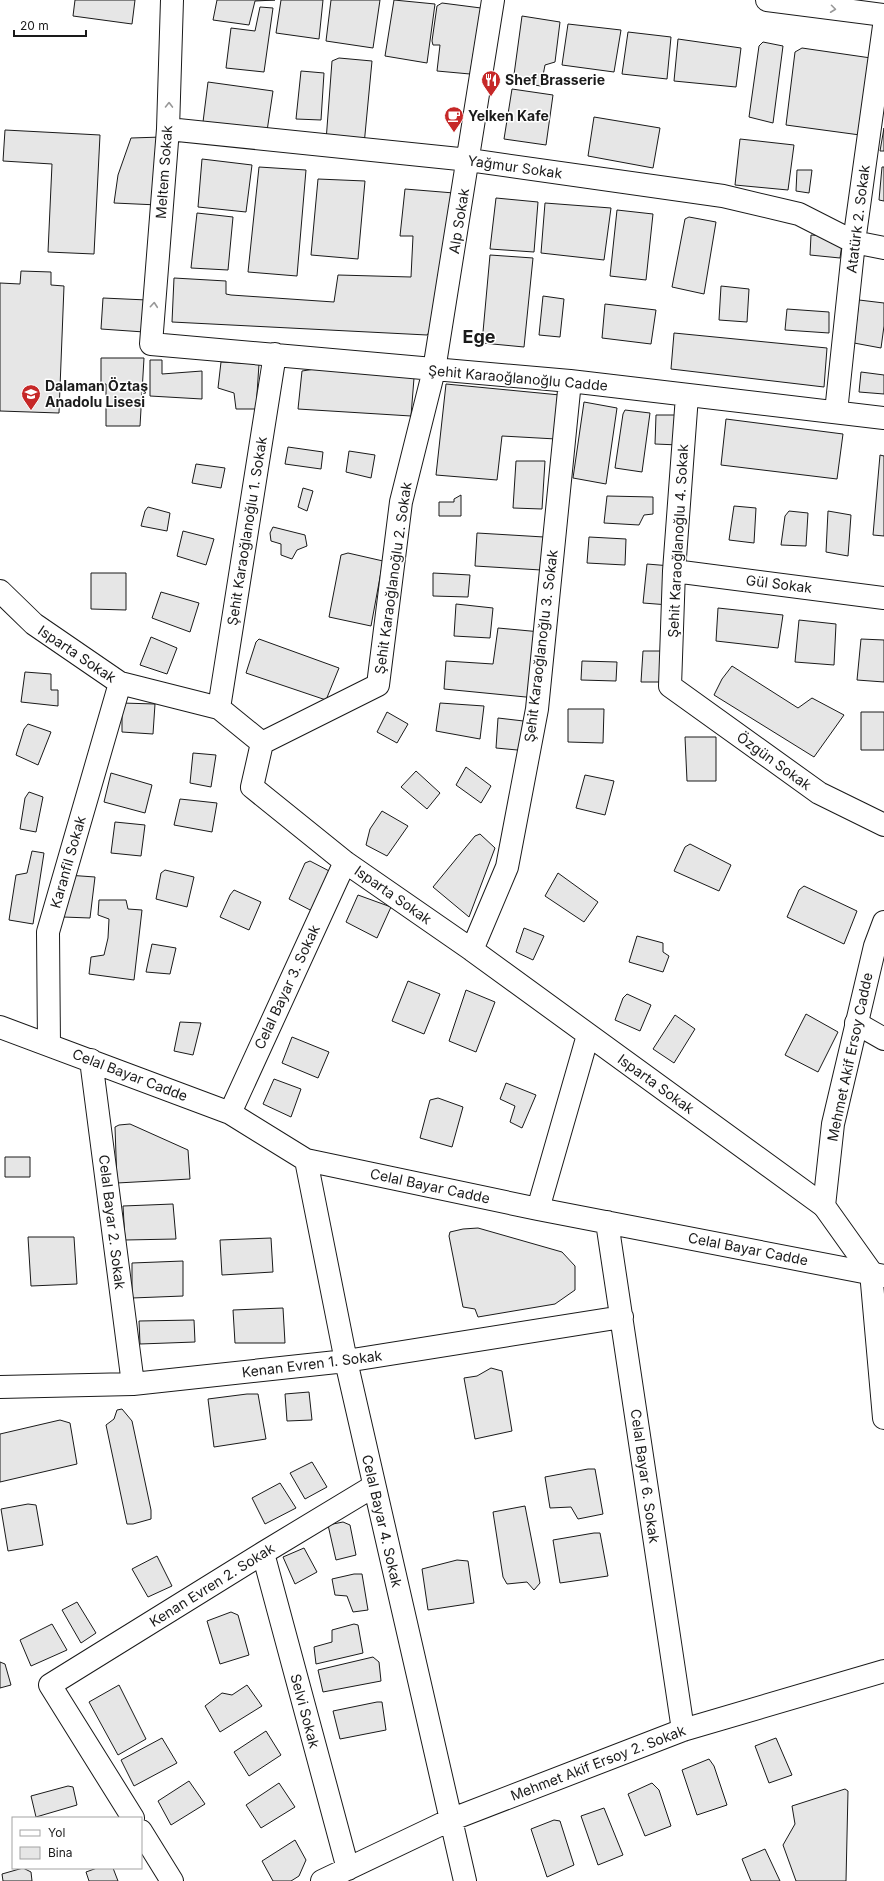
<svg xmlns="http://www.w3.org/2000/svg" width="884" height="1881" viewBox="0 0 884 1881" font-family="Inter,sans-serif">
<style>
.building{fill:#e6e6e6;stroke:#1a1a1a}
.lines{fill:none;stroke-linecap:round;stroke-linejoin:round}
.street-casing{stroke:#1a1a1a;stroke-width:24}
.secondary-casing{stroke:#1a1a1a;stroke-width:24}
.street{stroke:#fff;stroke-width:22}
.secondary{stroke:#fff;stroke-width:22}
.oneway{stroke:#989898}
.labels{text-anchor:middle;stroke-width:3;stroke-linejoin:round;paint-order:stroke}
.poi-label{font-size:14px;font-weight:bold;fill:#1a1a1a;stroke:#fff;text-anchor:start}
.street-label{font-size:14px;fill:#1a1a1a;stroke:#fff}
.district-label{font-size:18px;font-weight:bold;fill:#1a1a1a;stroke:#fff}
</style>
<rect width="100%" height="100%" fill="#fff"/>
<!-- building -->
<path class="building" d="M75,0H135L132,24L73,16Z
M217,0H275L255,1L249,25L213,20Z
M281,0H323L319,39L276,33Z
M331,0H380L373,48L326,41Z
M394,0L435,4L427,63L385,56Z
M442,3L481,8L470,74L437,71L440,45H433L432,41L437,6Z
M260,7L273,8L264,72L226,68L231,28L255,31Z
M522,16L560,22L555,62L545,65L541,86L513,82Z
M568,24L621,30L614,72L562,65Z
M628,32L671,37L667,79L622,74Z
M678,39L741,48L736,87L674,81Z
M763,42L783,46L773,123L749,117L759,46Z
M802,48L871,58L860,135L786,125L795,52Z
M339,58L372,61L364,145L326,141L332,61Z
M301,71L324,73L321,120L296,119Z
M208,82L273,91L267,131L203,122Z
M512,89L553,95L546,145L504,139Z
M594,117L660,128L653,168L588,156Z
M884,128V151H880Z
M5,130L100,135L94,254L48,252L52,164L3,161Z
M162,137L158,205L114,203L118,175L131,138Z
M740,139L794,145L788,190L735,185Z
M202,159L252,165L246,212L198,207Z
M259,167L306,170L297,276L248,272Z
M882,167H884V201L879,200Z
M797,170H812L809,193L796,191Z
M318,179L365,181L358,259L311,255Z
M405,189L454,193L439,320L427,335L172,322L174,278L226,281V294L231,295L334,302L338,275L411,277L413,236H400Z
M496,198L538,202L534,252L490,249Z
M545,203L611,208L604,260L541,253Z
M617,210L653,214L646,280L610,276Z
M197,213L233,217L228,270L191,268Z
M689,217L716,222L704,294L672,287L685,219Z
M811,235L843,237L840,258L810,255Z
M490,255L533,258L524,347L482,343Z
M21,271L51,272V285L64,286L59,413L0,411V283L20,284Z
M721,286L749,289L747,322L719,320Z
M543,296L564,299L560,337L539,335Z
M103,298L147,300L144,332L101,329Z
M859,300L884,303V326L881,348L854,343Z
M605,304L656,310L651,344L602,338Z
M787,309L829,312V333L785,330Z
M674,333L827,348L824,387L671,369Z
M101,358H144L140,426H106V384H101Z
M150,360H162V374L202,371V399L150,396Z
M221,362L259,364L256,409H236L234,393L218,388Z
M315,369L414,378L411,416L298,409L302,371Z
M861,372L884,375V394L859,392Z
M446,384L560,395L556,439L502,436L497,480L436,475Z
M584,402L617,408L606,484L573,478Z
M625,410L650,413L642,472L615,468L623,414Z
M656,415H681L679,445L655,444Z
M726,419L843,434L837,479L721,465Z
M288,447L323,452L321,469L285,464Z
M349,451L375,455L371,478L346,472Z
M880,455L884,456V536L873,535Z
M516,461H545L542,509L513,508Z
M196,464L225,468L221,488L192,483Z
M303,488L313,491L307,511L298,507Z
M461,495V516H439V502H454V499Z
M607,496L653,497V514L644,515L639,525L604,523Z
M734,506L756,508L754,543L729,540Z
M148,507L170,513L167,531L141,526L145,511Z
M789,511L808,513L806,546L781,545L785,516Z
M828,511L851,515L848,556L826,552Z
M273,527L305,535L307,546L297,550L292,559L281,555V544L271,541L270,533Z
M183,531L214,539L206,565L177,556Z
M477,533L544,537L541,570L475,566Z
M589,537L626,539L625,565L587,563Z
M348,553L383,561L371,626L329,617L341,555Z
M647,564L671,566L669,605L643,603Z
M91,573H126V610L91,609Z
M433,573L470,575L468,597L433,596Z
M161,592L199,603L190,632L152,618Z
M456,604L493,608L490,638L454,636Z
M718,608L783,615L778,648L716,641Z
M799,620L836,624L834,665L795,662Z
M498,628L541,632L536,698L444,689L446,661L493,664Z
M151,637L177,648L167,674L140,665Z
M259,639L339,668L326,700L246,673L256,642Z
M861,639L884,640V682L857,680Z
M643,651H663L661,682H641Z
M582,661L617,662L616,681L581,680Z
M732,666L798,708L812,698L844,715L814,757L714,695L722,679Z
M25,672L51,674V690H58V706L21,702Z
M122,703L155,704L153,734L122,732Z
M440,703L484,706L480,739L436,731Z
M568,709H604L603,743L568,742Z
M387,712L408,724L397,743L377,732Z
M861,712H884V750H861Z
M498,718L532,722L528,751L496,748Z
M28,724L51,732L38,765L16,755L24,729Z
M685,737H716V781H687Z
M193,753L216,755L211,787L190,783Z
M466,767L491,786L481,803L456,785Z
M416,771L440,793L427,809L401,787Z
M111,773L152,785L145,813L104,802Z
M585,775L614,781L605,815L576,808Z
M29,792L43,797L36,832L20,829L25,798Z
M180,799L217,803L212,832L174,825Z
M382,811L408,826L387,856L366,845L370,829Z
M115,822L145,825L141,856L111,853Z
M480,834L495,848L469,917L433,887L475,836Z
M690,844L731,865L719,891L674,871L685,847Z
M32,851L44,853L33,924L9,920L16,875L27,873Z
M310,861L333,873L314,912L289,899L305,863Z
M165,870L194,877L187,907L156,899L161,873Z
M558,873L598,902L584,922L545,896Z
M67,875L95,877L90,918L63,917Z
M804,886L857,911L844,944L787,917L799,890Z
M234,890L261,902L249,930L220,917L230,895Z
M358,895L391,907L377,938L346,922Z
M99,900H126L128,909L142,910L134,980L89,974L91,957L104,955L108,938L109,919L98,915Z
M524,928L544,936L533,960L516,952Z
M637,936L663,943V952L669,956L663,972L629,962Z
M152,944L176,948L170,974L146,972Z
M408,981L440,994L424,1034L392,1021Z
M466,990L495,1002L476,1052L449,1041Z
M627,994L651,1005L640,1031L615,1020L623,998Z
M806,1014L838,1032L818,1072L785,1055Z
M675,1015L695,1029L674,1063L653,1049Z
M180,1022L201,1023L193,1055L174,1051Z
M292,1037L329,1052L318,1078L282,1063Z
M274,1079L301,1089L291,1117L263,1104Z
M506,1083L536,1095L522,1128L510,1122L515,1106L500,1099Z
M438,1098L463,1107L452,1147L420,1138L430,1100Z
M130,1124L188,1150L190,1179L117,1183L115,1127L119,1125Z
M5,1157H30V1177H5Z
M173,1204L176,1239L125,1240L123,1206Z
M478,1228L562,1252L575,1266V1290L555,1304L478,1317L475,1309L463,1307L449,1236L450,1232L463,1229Z
M28,1237H74L77,1284L31,1286Z
M271,1238L273,1272L222,1275L220,1240Z
M183,1261V1296L132,1298V1263Z
M283,1308L285,1343H235L233,1310Z
M194,1320L195,1342L140,1344L139,1321Z
M491,1368L502,1371L512,1431L475,1439L464,1378L477,1376Z
M309,1392L312,1420L287,1421L285,1394Z
M247,1394H258L266,1439L214,1447L208,1399Z
M122,1409L132,1421L151,1510V1519L133,1524H127L106,1425L114,1419L117,1410Z
M60,1420L70,1423L77,1464L0,1482V1434Z
M312,1462L327,1487L305,1499L290,1473Z
M588,1469H595L603,1514L578,1519L571,1507L550,1508L545,1477Z
M280,1483L296,1508L265,1524L252,1498Z
M28,1504L36,1505L43,1545L8,1551L1,1509Z
M525,1506L540,1583L534,1590L527,1582L507,1584L503,1577L493,1512Z
M343,1522L350,1525L356,1555L336,1560L328,1525Z
M594,1533H600L608,1576L560,1583L553,1540Z
M304,1548L317,1572L295,1584L283,1557Z
M157,1556L172,1586L148,1597L132,1569Z
M457,1560L468,1561L474,1603L428,1610L422,1569Z
M354,1574H362L368,1610L353,1612L347,1596L335,1595L332,1579Z
M77,1602L96,1633L81,1643L62,1610Z
M231,1612L238,1615L249,1655L220,1664L207,1621Z
M52,1624L67,1650L31,1666L20,1640Z
M354,1624L358,1625L363,1653L316,1664L314,1647L332,1642V1630Z
M373,1657L379,1662L381,1681L323,1692L318,1670Z
M0,1662L5,1664L11,1685L0,1688Z
M119,1685L146,1739L118,1755L89,1702Z
M247,1685L262,1706L220,1732L205,1706L222,1693L232,1695Z
M377,1702H382L386,1730L340,1739L333,1711Z
M266,1731L281,1755L249,1776L234,1752Z
M162,1738L177,1763L134,1786L121,1760Z
M776,1738L792,1775L769,1783L755,1746Z
M709,1759L714,1766L727,1805L697,1815L682,1770Z
M189,1781L205,1804L171,1825L158,1801Z
M279,1783L295,1807L261,1828L246,1805Z
M652,1783L659,1790L671,1826L645,1836L628,1794Z
M68,1786L73,1787L77,1805L36,1817L31,1796Z
M845,1789L848,1791L846,1881H796L783,1845L795,1824L792,1806Z
M604,1808L623,1855L598,1865L581,1816Z
M554,1820L560,1821L574,1865L547,1877L531,1829Z
M295,1840L306,1860L299,1876L291,1881H273L262,1861Z
M765,1849L780,1881H751L742,1859Z
M23,1868L31,1872L32,1881H3L2,1874Z
M97,1868H113L118,1881H89L86,1872Z"/>
<g class="lines">
<defs>
<path id="street" d="M172,0L168,129L151,344L570,381L884,418
M168,129L469,160L723,196L799,214L854,242L884,248
M687,396L674,571L670,686L819,793L884,825
M836,412L854,242L884,26
M674,571L884,598
M0,591L34,624L120,683L219,708L262,743L252,787L345,862L472,950L824,1206
M219,708L275,354
M262,743L378,685L401,502L434,370L493,0
M472,950L507,867L537,709L570,381
M856,1023L884,1039
M0,1027L230,1113L306,1160L538,1209L884,1276
M49,1045L48,932L120,683
M91,1060L133,1384
M230,1113L345,862
M306,1160L346,1361L465,1881
M538,1209L588,1035
M607,1222L683,1730
M0,1387L133,1384L346,1361L622,1317
M263,1553L348,1869
M133,1818L50,1685L263,1553L374,1486
M141,1831L172,1881
M322,1881L450,1820L683,1730L884,1671"/>
<path id="secondary" d="M767,0L884,15
M884,922L875,946L833,1124L824,1206L871,1272L884,1418"/>
</defs>
<!-- street casing -->
<use href="#street" class="street-casing"/>
<!-- secondary casing -->
<use href="#secondary" class="secondary-casing"/>
<!-- street -->
<use href="#street" class="street"/>
<!-- secondary -->
<use href="#secondary" class="secondary"/>
</g>
<!-- one-way arrows -->
<defs><path id="oneway-chevron" d="M-2-3.5L2.5 0L-2 3.5" fill="none" stroke-width="1.6" stroke-linecap="round" stroke-linejoin="round"/></defs>
<g class="oneway">
<use href="#oneway-chevron" transform="translate(833 9) rotate(7)"/>
<use href="#oneway-chevron" transform="translate(169 105) rotate(-89)"/>
<use href="#oneway-chevron" transform="translate(154 305) rotate(-85)"/>
</g>
<!-- icons -->
<defs>
<symbol id="restaurant-pin" viewBox="-11 -11 22 30"><path d="M0 17L-7.5 6A9.5 9.5 0 1 1 7.5 6Z" fill="#c62828" stroke="#fff"/><path d="M-5-6h1v4h1v-4h1v4h1v-4h1v5L-1.5 .5V6h-2V.5L-5-1ZM5-6V6H3V1.5H1.5Q1.5-4 5-6Z" fill="#fff"/></symbol>
<symbol id="cafe-pin" viewBox="-11 -11 22 30"><path d="M0 17L-7.5 6A9.5 9.5 0 1 1 7.5 6Z" fill="#c62828" stroke="#fff"/><path d="M-5.5-4.5H6V0H3Q3 3.5 0 3.5H-2.5Q-5.5 3.5-5.5 0ZM3-3.2v2h1.7v-2ZM-6 4.5H4V6H-6Z" fill="#fff"/></symbol>
<symbol id="school-pin" viewBox="-11 -11 22 30"><path d="M0 17L-7.5 6A9.5 9.5 0 1 1 7.5 6Z" fill="#c62828" stroke="#fff"/><path d="M0-5L7-2L0 1L-7-2ZM-4 1L0 2.5L4 1V4Q0 6-4 4Z" fill="#fff"/></symbol>
</defs>
<g fill-rule="evenodd">
<use href="#restaurant-pin" x="480" y="69" width="22" height="30"/>
<use href="#cafe-pin" x="443" y="105" width="22" height="30"/>
<use href="#school-pin" x="20" y="383" width="22" height="30"/>
</g>
<g class="labels">
<!-- poi labels -->
<g class="poi-label">
<text x="505" y="85">Shef Brasserie</text>
<text x="468" y="121">Yelken Kafe</text>
<text x="45" y="391">Dalaman Öztaş<tspan x="45" dy="16">Anadolu Lisesi</tspan></text>
</g>
<!-- street labels -->
<g class="street-label">
<text transform="translate(515 167) rotate(8)" y="5">Yağmur Sokak</text>
<text transform="translate(164 172) rotate(-86)" y="5">Meltem Sokak</text>
<text transform="translate(858 219) rotate(-83)" y="5">Atatürk 2. Sokak</text>
<text transform="translate(459 221) rotate(-81)" y="5">Alp Sokak</text>
<text transform="translate(518 378) rotate(5)" y="5">Şehit Karaoğlanoğlu Cadde</text>
<text transform="translate(247 531) rotate(-81)" y="5">Şehit Karaoğlanoğlu 1. Sokak</text>
<text transform="translate(678 541) rotate(-87)" y="5">Şehit Karaoğlanoğlu 4. Sokak</text>
<text transform="translate(393 578) rotate(-82)" y="5">Şehit Karaoğlanoğlu 2. Sokak</text>
<text transform="translate(779 584) rotate(7)" y="5">Gül Sokak</text>
<text transform="translate(541 646) rotate(-83)" y="5">Şehit Karaoğlanoğlu 3. Sokak</text>
<text transform="translate(77 654) rotate(34)" y="5">Isparta Sokak</text>
<text transform="translate(774 761) rotate(36)" y="5">Özgün Sokak</text>
<text transform="translate(68 862) rotate(-74)" y="5">Karanfil Sokak</text>
<text transform="translate(393 895) rotate(35)" y="5">Isparta Sokak</text>
<text transform="translate(287 987) rotate(-65)" y="5">Celal Bayar 3. Sokak</text>
<text transform="translate(850 1057) rotate(-78)" y="5">Mehmet Akif Ersoy Cadde</text>
<text transform="translate(130 1075) rotate(21)" y="5">Celal Bayar Cadde</text>
<text transform="translate(656 1084) rotate(36)" y="5">Isparta Sokak</text>
<text transform="translate(430 1186) rotate(12)" y="5">Celal Bayar Cadde</text>
<text transform="translate(112 1222) rotate(83)" y="5">Celal Bayar 2. Sokak</text>
<text transform="translate(748 1249) rotate(11)" y="5">Celal Bayar Cadde</text>
<text transform="translate(312 1364) rotate(-7)" y="5">Kenan Evren 1. Sokak</text>
<text transform="translate(645 1476) rotate(82)" y="5">Celal Bayar 6. Sokak</text>
<text transform="translate(382 1521) rotate(77)" y="5">Celal Bayar 4. Sokak</text>
<text transform="translate(212 1585) rotate(-32)" y="5">Kenan Evren 2. Sokak</text>
<text transform="translate(305 1711) rotate(75)" y="5">Selvi Sokak</text>
<text transform="translate(598 1763) rotate(-21)" y="5">Mehmet Akif Ersoy 2. Sokak</text>
</g>
<!-- district labels -->
<g class="district-label">
<text x="479" y="343">Ege</text>
</g>
</g>
<!-- legend -->
<rect x="12" y="1817" width="130" height="52" fill="#ffffff" stroke="#a3a3a3"/>
<rect x="20" y="1830" width="20" height="6" fill="#ffffff" stroke="#a3a3a3"/>
<text x="48" y="1837" font-size="12" fill="#1a1a1a">Yol</text>
<rect x="20" y="1847" width="20" height="12" fill="#e6e6e6" stroke="#a3a3a3"/>
<text x="48" y="1857" font-size="12" fill="#1a1a1a">Bina</text>
<!-- scale -->
<path d="M14 30v6h72v-6" fill="none" stroke="#1a1a1a" stroke-width="2"/>
<text x="20" y="30" font-size="12" fill="#1a1a1a" stroke="#ffffff" stroke-width="3" paint-order="stroke">20 m</text>
</svg>
